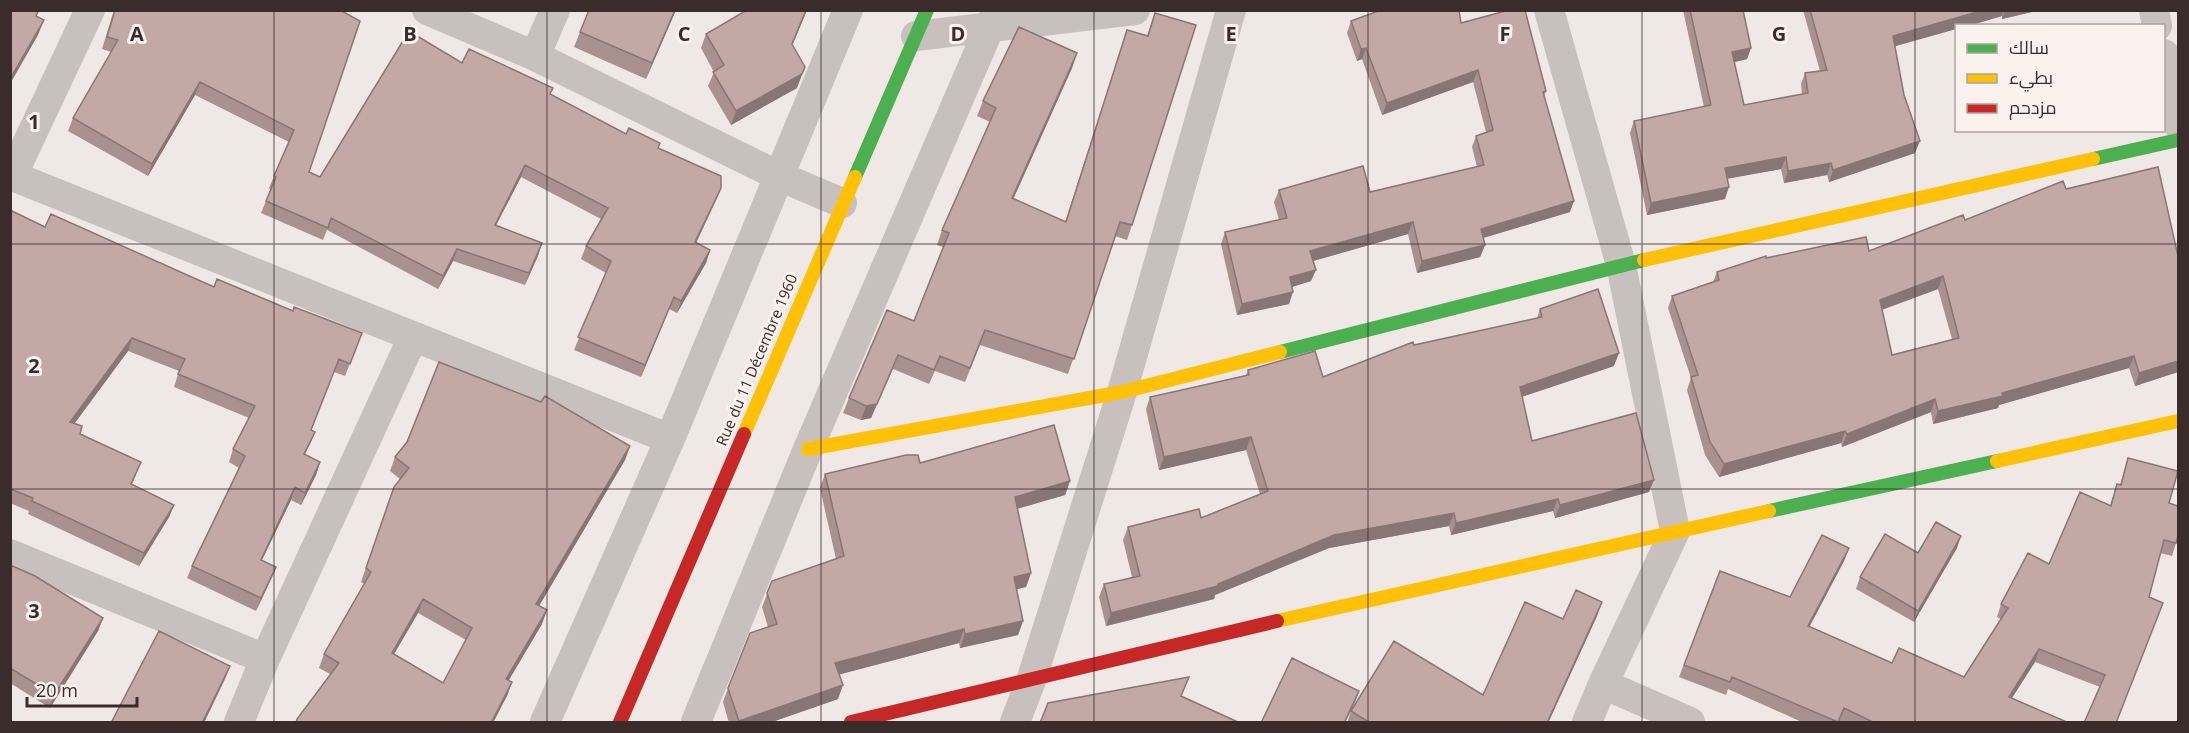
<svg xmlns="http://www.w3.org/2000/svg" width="2189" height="733" viewBox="0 0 2189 733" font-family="'Open Sans',Cairo,sans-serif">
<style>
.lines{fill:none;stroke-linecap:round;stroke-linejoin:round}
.street{stroke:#c8c0bd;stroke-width:30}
.fast{stroke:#4caf50;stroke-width:14}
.slow{stroke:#ffc107;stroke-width:14}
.jam{stroke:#c62828;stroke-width:14}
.wall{fill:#a8918f;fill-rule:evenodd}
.shaded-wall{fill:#887674}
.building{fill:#c3a9a6;stroke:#887674;stroke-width:1.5;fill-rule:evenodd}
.grid{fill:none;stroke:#3a2c2a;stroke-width:1.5;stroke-opacity:0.55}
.labels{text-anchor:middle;stroke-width:6;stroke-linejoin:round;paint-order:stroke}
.street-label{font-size:15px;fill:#3a2c2a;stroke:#fbf1ed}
.grid-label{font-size:20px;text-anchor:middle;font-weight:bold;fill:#3a2c2a;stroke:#fbf1ed;stroke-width:6;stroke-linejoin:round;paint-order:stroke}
</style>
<rect width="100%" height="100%" fill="#f0e8e4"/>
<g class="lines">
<!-- street -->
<path class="street" d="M427,10L535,56L779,176L842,203
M1549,10L1621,265L1675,531L1603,684L1587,722
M2154,10L2157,26
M916,36L1135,10
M2164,54L2178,124
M535,56L555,10
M10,175L670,439
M12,176L90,10
M10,554L265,659
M1603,684L1690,722
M239,722L265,659L413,337
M545,722L670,439L848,10
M696,722L808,449L997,10
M1015,722L1032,678L1122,392L1231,10"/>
<!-- fast -->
<path class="fast" d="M2093,159L2178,140
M855,177L927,10
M1280,352L1644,260
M1769,511L1997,461"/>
<!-- slow -->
<path class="slow" d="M1644,260L2093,159
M744,434L855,177
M808,449L1122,392L1280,352
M1997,461L2178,421
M1277,621L1769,511"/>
<!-- jam -->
<path class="jam" d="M620,722L744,434
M851,722L1277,621"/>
</g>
<!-- wall -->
<path class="wall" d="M114,10H340L309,172L320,177L462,63L553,88L550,94L626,134L658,148L721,188L716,200L696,242L710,250L706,263L677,313L669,309L641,377L574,350L606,273L581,259L586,246L601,219L521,177L496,225L542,243L525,285L453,261L438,289L327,230L323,240L261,213L271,189L269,188L274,176L289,142L195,95L148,176L68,131L73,118L111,52L102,49Z
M589,10H676L646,79L574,47Z
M807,10L792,45L797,88L731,125L708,86L714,72L701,48L706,34Z
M1683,10H1743L1751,48L1747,59L1734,62L1744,105L1802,94L1801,84L1805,73L1820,71L1803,10H2040L2002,19V16L1968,26H1956V29L1895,46L1915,153L1829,182L1827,175L1784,183L1781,169L1727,178L1725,199L1647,215L1630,133L1634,121L1704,107Z
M1155,13L1132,225L1127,240L1115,236L1068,374L980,345L965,382L935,371L929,384L893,369L871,418L861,420L843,413L849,398L914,321L943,247L937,245L942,230L990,122L977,116L983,101L1077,53L1072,68L1013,199L1065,222L1127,30L1147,36Z
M1351,21L1461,23L1546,91L1544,97L1570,212L1483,238L1485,245L1480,257L1417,273L1408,234L1313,261L1311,281L1292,287L1289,304L1237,315L1221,244L1225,232L1279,220L1274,202L1279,190L1370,192L1477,167L1472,147L1476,136L1486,132L1473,82L1382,115L1362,59L1357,61L1347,33Z
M2066,189L2178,256V372L2135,386L2129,368L1999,405L1998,408L1933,424L1931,412L1842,447L1841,443L1719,477L1705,455L1687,390L1691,378L1668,308L1672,296L1713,282L1717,272L1766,258L1869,251ZM1938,289L1952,339L1892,355L1882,310Z
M10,210L45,227L214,287L362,333L345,376L334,372L311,430L315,432L305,454L320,462L316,475L301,505L291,500L262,560L276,567L271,579L256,611L187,578L192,566L239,468L229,462L233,449L249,418L174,387L179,371L128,351L74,424L80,434L136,475L132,484L174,505L169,517L139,566L28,514L29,511L10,503Z
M1540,309L1614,366L1522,397L1532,441L1649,492L1555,518L1553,511L1451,535L1449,526L1329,548L1215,595L1214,599L1106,626L1099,597L1104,584L1132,577L1123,540L1128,527L1201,518L1260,494L1246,450L1159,470L1146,409L1150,397L1246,375L1248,370L1323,377L1414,345L1537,318Z
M630,446L625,460L539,606L542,624L509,680L512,682L507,696L330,674L319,668L324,654L364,584L361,582L389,500L400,479L390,471L395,457ZM418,613L466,640L443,683L394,654Z
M2128,458L2169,503L2176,543L2172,556L2160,553L2100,687L2035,662L2012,698L2069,723H1843L1840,721L1839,723H1804L1728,689L1726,695L1679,677L1720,571L1790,597L1849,548L1844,561L1809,627L1892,663L1964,677L2001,619L1997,617L2001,604L2049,564L2110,505L2117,484L2120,485Z
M825,474L1070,481L1065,495L1017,509L1031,573L1026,587L1017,589L1023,621L1018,635L960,648L959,643L840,674L838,699L769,723H729L723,702L728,688L768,627L762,607L772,581L836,559L820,488Z
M1957,548L1914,622L1856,589L1860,577L1918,553Z
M10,565L103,618L98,631L50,708L10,683Z
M1597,616L1548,723H1347L1351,711L1483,695L1563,619Z"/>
<!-- shaded-wall -->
<path class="shaded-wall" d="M675,10H676L646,79L652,63Z
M806,10H807L787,58L792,44Z
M1984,10H2004L2002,16L1968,26H1956V29L1889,48L1893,36Z
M2005,10H2040L2002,19Z
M44,20L38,35L10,84V79Z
M1366,48L1362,59L1357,61L1361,49Z
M1751,48L1747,59L1727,64L1732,52Z
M1077,53L1072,68L1007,213L1012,198Z
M805,67L797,88L731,125L736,111Z
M1478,70L1473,82L1382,115L1387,103Z
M200,82L195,95L148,176L152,164Z
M1920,141L1915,153L1829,182L1833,170Z
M1786,157L1781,169L1721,180L1725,168Z
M1831,163L1827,175L1784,183L1788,171Z
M525,165L521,177L490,237L495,225Z
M1729,187L1725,199L1647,215L1651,203Z
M721,188L716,200L691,254L695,242Z
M1574,201L1570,212L1476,240L1481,229Z
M1413,222L1408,234L1306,263L1310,251Z
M542,243L538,256L525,285L529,273Z
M1485,245L1480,257L1417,273L1422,261Z
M457,249L453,261L438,289L443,276Z
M710,250L706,263L677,313L681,301Z
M1316,270L1311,281L1285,289L1290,277Z
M1943,276L1938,289L1875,312L1880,300Z
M1293,292L1289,304L1237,315L1242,304Z
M674,297L669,309L641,377L645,365Z
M132,338L128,351L66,435L70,422Z
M1619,353L1614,366L1515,399L1520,387Z
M898,355L871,418L861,420L866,406Z
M2134,356L2129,368L1999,405L1998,408L1933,424L1938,411Z
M2178,361V372L2135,386L2139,373Z
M1935,399L1931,412L1842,447L1847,434Z
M1845,431L1841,443L1719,477L1724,464Z
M315,432L310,444L299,466L304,454Z
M1251,437L1246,450L1159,470L1164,457Z
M630,446L625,460L532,618L536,604Z
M320,462L316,475L301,505L305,493Z
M1654,480L1649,492L1555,518L1560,505Z
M1070,481L1065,495L1009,511L1015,497Z
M295,487L291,500L256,572L261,560Z
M1558,499L1553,511L1451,535L1456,523Z
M174,505L169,517L139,566L144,553Z
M1454,513L1449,526L1329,548L1215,595L1214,599L1106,626L1111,613L1218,584L1334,535Z
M1961,536L1957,548L1914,622L1918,611Z
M1849,548L1844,561L1803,639L1808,626Z
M276,567L271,579L256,611L261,598Z
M1031,573L1026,587L1009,591L1014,577Z
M423,599L418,613L387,666L392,653Z
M1602,602L1597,616L1548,723H1547Z
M547,610L542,624L501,693L506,679Z
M103,618L98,631L50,708L54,695Z
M1023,621L1018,635L960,648L965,634Z
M964,629L959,643L830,677L835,663Z
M2039,649L2035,662L2004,710L2009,697Z
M230,666L225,679L204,723H202Z
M512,682L507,696L493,723H491Z
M843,685L838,699L769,723H738L739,721Z
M1359,691L1355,702L1345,723H1344Z"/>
<!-- building -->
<path class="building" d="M10,10H39L36,16L44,20L10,79Z
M115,10H340L360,21L309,172L320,177L409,31L462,63L469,49L553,88L550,94L626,134L629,128L660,143L658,148L721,176V188L695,242L710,250L681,301L674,297L645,365L578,337L611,261L586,246L608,208L525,165L495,225L542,243L529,273L457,249L443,276L331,218L328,228L266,201L276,177L274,176L294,130L200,82L152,164L73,118L118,40L107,37Z
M589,10H675L652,63L580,32Z
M747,10H806L792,44L805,67L802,74L736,111L713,72L724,65L706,34Z
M1381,10H1459L1461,23L1509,10H1525L1546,91L1543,92L1574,201L1481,229L1485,245L1422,261L1413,222L1310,251L1316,270L1290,277L1293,292L1242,304L1225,232L1287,218L1279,190L1363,166L1370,192L1484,165L1476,136L1493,130L1478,70L1387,103L1366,48L1361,49L1351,21Z
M1690,10H1743L1751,48L1732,52L1744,105L1808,93L1805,73L1827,70L1810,10H1984L1893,36L1904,95L1920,141L1833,170L1831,163L1788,171L1786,157L1725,168L1729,187L1651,203L1634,121L1711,105Z
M1155,13L1196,25L1132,225L1120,222L1074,359L985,330L970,368L940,356L934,370L898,355L877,404L866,406L849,398L887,310L914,321L949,233L942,230L996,108L983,101L1019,27L1077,53L1012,198L1066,222L1127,30L1148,36Z
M2158,167L2178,256V361L2139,373L2134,356L2002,393L2003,396L1938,411L1935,399L1847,434L1845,431L1724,464L1710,442L1691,377L1698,375L1672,296L1719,280L1717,272L1766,256V258L1866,237L1869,251L1963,215L1965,220L2063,181L2066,189ZM1943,276L1959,338L1892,355L1880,300Z
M10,210L45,227L51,214L214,287L217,279L293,311L294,307L362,333L350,364L339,359L311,430L315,432L304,454L320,462L305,493L295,487L261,560L276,567L261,598L192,566L245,456L233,449L255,406L178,374L185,359L132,338L70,422L82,426L80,434L141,462L131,484L174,505L144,553L32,501L33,498L10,489Z
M1598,289L1619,353L1520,387L1532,441L1636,413L1654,480L1560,505L1558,499L1456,523L1454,513L1334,535L1218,584V586L1111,613L1104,584L1140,576L1128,527L1199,509L1201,518L1268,491L1251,437L1164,457L1150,397L1249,375L1248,370L1315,351L1323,377L1413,342L1414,345L1542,317L1540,309Z
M439,362L541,402L545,396L630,446L536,604L547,610L506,679L512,682L491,723H296L297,719L339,663L324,654L371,572L366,568L394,487L409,468L395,457L407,442ZM423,599L472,628L443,683L392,653Z
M1054,425L1070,481L1015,497L1031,573L1014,577L1023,621L965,634L964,629L835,663L843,685L739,721L728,688L750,633L777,624L767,593L772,581L844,556L825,474L906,455H918L920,463Z
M2128,458L2178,471L2169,503L2178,506V535L2176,543L2164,540L2149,597L2163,603L2116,723H2084L2105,675L2039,649L2009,697L2069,723H1875L1844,708L1838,722L1732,677L1730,682L1684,665L1720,571L1790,597L1822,535L1849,548L1808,626L1892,663L1899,648L1964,677L2008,608L2001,604L2028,553L2049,564L2080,492L2111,506L2117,484L2121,485Z
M1936,522L1961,536L1918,611L1860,577L1885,534L1918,553Z
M10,565L35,576L103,618L54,695L10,668Z
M1576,590L1602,602L1547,723H1370L1351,711L1394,641L1483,695L1525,602L1563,619Z
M159,631L230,666L202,723H111Z
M1292,658L1359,691L1344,723H1261Z
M1189,677L1181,696L1240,723H1040L1048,703Z"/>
<!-- grid -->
<path class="grid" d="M274,10V722M547,10V722M821,10V722M1094,10V722M1368,10V722M1642,10V722M1915,10V722M10,244H2178M10,489H2178"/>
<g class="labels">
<!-- street labels -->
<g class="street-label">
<text transform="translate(757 360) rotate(-67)" y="5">Rue du 11 Décembre 1960</text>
</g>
</g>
<g class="grid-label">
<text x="137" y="41">A</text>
<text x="410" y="41">B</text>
<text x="684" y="41">C</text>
<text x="958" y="41">D</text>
<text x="1231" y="41">E</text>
<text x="1505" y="41">F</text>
<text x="1779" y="41">G</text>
<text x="34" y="129">1</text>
<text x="34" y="373">2</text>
<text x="34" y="618">3</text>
</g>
<!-- border -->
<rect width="2189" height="733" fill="none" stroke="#3a2c2a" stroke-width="24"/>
<!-- legend -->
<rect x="1955" y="24" width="210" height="108" fill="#fbf1ed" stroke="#aea29f" stroke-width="1.5"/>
<rect x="1967" y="44" width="30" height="9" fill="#4caf50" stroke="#aea29f" stroke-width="1.5"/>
<text x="2009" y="54" font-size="18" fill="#3a2c2a">سالك</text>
<rect x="1967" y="74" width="30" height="9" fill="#ffc107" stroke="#aea29f" stroke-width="1.5"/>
<text x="2009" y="84" font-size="18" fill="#3a2c2a">بطيء</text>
<rect x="1967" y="104" width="30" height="9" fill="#c62828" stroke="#aea29f" stroke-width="1.5"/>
<text x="2009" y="114" font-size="18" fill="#3a2c2a">مزدحم</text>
<!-- scale -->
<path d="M27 697v9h110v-9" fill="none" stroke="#3a2c2a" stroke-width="3"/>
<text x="36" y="697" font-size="18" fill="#3a2c2a" stroke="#fbf1ed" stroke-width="4.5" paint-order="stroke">20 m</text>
</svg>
